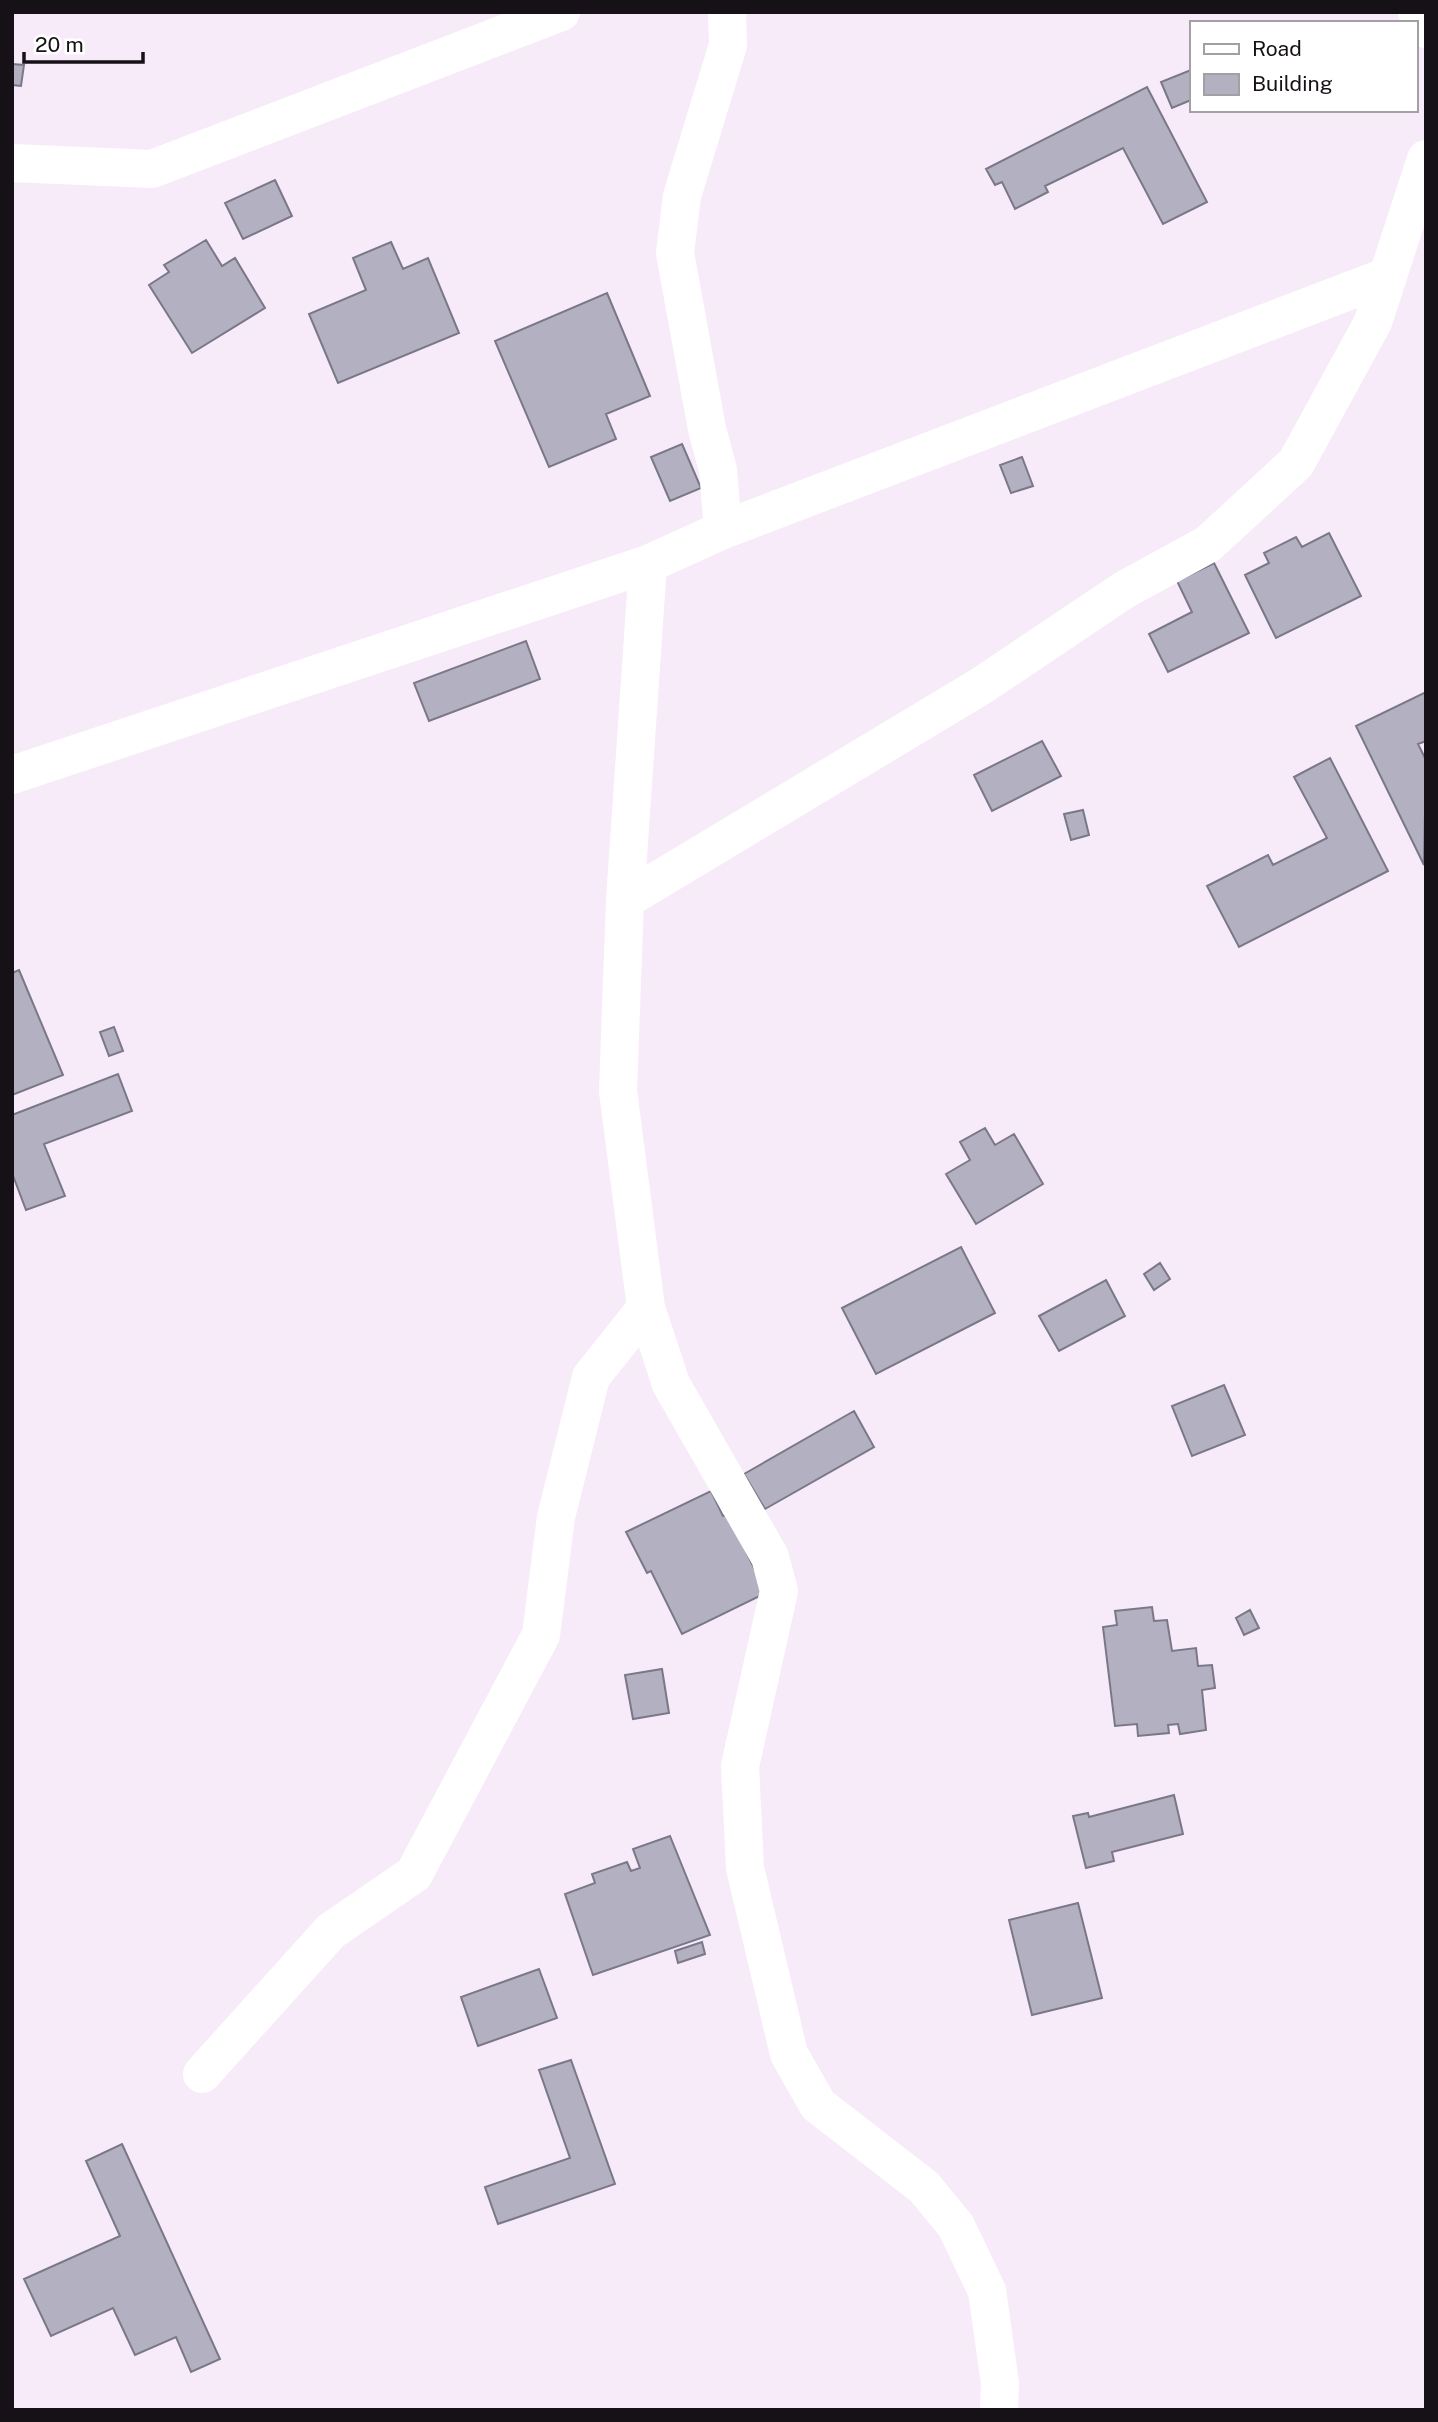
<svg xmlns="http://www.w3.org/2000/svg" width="1438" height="2422" viewBox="0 0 1438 2422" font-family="'Public Sans',sans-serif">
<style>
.building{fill:#b2b0c1;stroke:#7a7888;stroke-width:2}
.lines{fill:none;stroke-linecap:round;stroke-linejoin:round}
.street{stroke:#fff;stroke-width:38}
</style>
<rect width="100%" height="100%" fill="#f8ebf9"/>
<!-- building -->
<path class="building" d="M12,64L24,65L21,86L12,85Z
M1191,70V100L1172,108L1161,82Z
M1147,87L1207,202L1163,224L1123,148L1045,186L1048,192L1015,209L1002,182L995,185L986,169Z
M275,180L292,216L243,239L225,203Z
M206,240L222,266L235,258L265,308L192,353L149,285L169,272L164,265Z
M391,242L403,269L428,258L459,333L338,383L309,314L366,290L353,258Z
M607,293L650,396L606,414L616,439L549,467L495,341Z
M682,444L701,488L670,501L651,457Z
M1022,457L1033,486L1011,493L1000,465Z
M1329,533L1361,596L1276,638L1245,575L1269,563L1264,553L1296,537L1302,547Z
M1214,563L1249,633L1168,672L1149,634L1192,612L1177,581Z
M526,641L540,679L429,721L414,683Z
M1426,692V741L1418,744L1426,760L1424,865L1356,726Z
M1042,741L1061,776L992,811L974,775Z
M1330,758L1388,871L1239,947L1207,886L1268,855L1273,865L1327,838L1294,777Z
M1083,810L1089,835L1071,840L1064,814Z
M19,970L63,1075L12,1095V973Z
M114,1027L123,1051L109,1056L100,1032Z
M118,1074L132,1111L44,1144L65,1196L26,1210L12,1173V1115Z
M985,1128L995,1145L1014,1134L1043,1184L976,1224L946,1174L970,1160L960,1142Z
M961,1247L995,1313L876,1374L842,1308Z
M1160,1263L1170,1279L1154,1290L1144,1274Z
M1106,1280L1125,1316L1059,1351L1039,1316Z
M1224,1385L1245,1435L1192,1456L1172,1406Z
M854,1411L874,1447L765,1509L744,1474Z
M711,1491L723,1516L728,1514L766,1593L682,1634L651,1571L647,1573L626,1532Z
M1152,1607L1154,1621L1167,1620L1172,1651L1196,1648L1198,1666L1212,1665L1215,1688L1202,1690L1206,1730L1180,1734L1178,1724L1168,1725L1169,1733L1138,1736L1137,1724L1115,1726L1103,1627L1117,1625L1115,1611Z
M1250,1610L1259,1628L1244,1635L1236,1618Z
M662,1669L669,1713L633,1719L625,1675Z
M1174,1795L1183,1834L1112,1852L1114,1861L1086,1868L1073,1816L1088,1813L1089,1817Z
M670,1836L710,1935L593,1975L565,1894L595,1883L592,1874L627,1862L631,1871L640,1868L633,1849Z
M1078,1903L1102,1998L1032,2015L1009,1920Z
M702,1942L705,1954L678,1963L675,1951Z
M539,1969L557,2018L478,2046L461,1997Z
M571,2060L615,2184L498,2224L485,2187L570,2158L539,2070Z
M122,2144L220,2359L191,2372L176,2337L135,2355L113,2308L51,2336L24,2279L120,2236L86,2161Z"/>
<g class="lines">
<!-- street -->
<path class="street" d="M1417,12L1426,29
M12,163L152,169L561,12
M723,530L718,470L707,429L675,253L682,196L728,45L727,12
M648,564L625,900L618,1091L646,1308L671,1384L770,1557L779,1591L740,1766L745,1868L789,2054L818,2105L924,2187L956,2226L987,2291L1000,2383L999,2410
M12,775L648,564L723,530L1388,276
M625,900L981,686L1124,590L1208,544L1296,463L1373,322L1426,159
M202,2074L331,1931L414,1874L541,1635L556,1517L591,1377L646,1308"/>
</g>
<!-- border -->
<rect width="1438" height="2422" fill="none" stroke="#161116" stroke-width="28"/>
<!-- legend -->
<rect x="1190" y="21" width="228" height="91" fill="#ffffff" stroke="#a2a0a2" stroke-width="2"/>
<rect x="1204" y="44" width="35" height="10" fill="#ffffff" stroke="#a2a0a2" stroke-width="2"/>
<text x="1252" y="56" font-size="21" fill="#161116">Road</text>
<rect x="1204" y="74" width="35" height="21" fill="#b2b0c1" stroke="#a2a0a2" stroke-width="2"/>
<text x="1252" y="91" font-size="21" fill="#161116">Building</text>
<!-- scale -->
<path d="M24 52v10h119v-10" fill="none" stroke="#161116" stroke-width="3.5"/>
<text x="35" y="52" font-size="21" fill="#161116" stroke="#ffffff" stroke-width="5" paint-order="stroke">20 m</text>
</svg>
